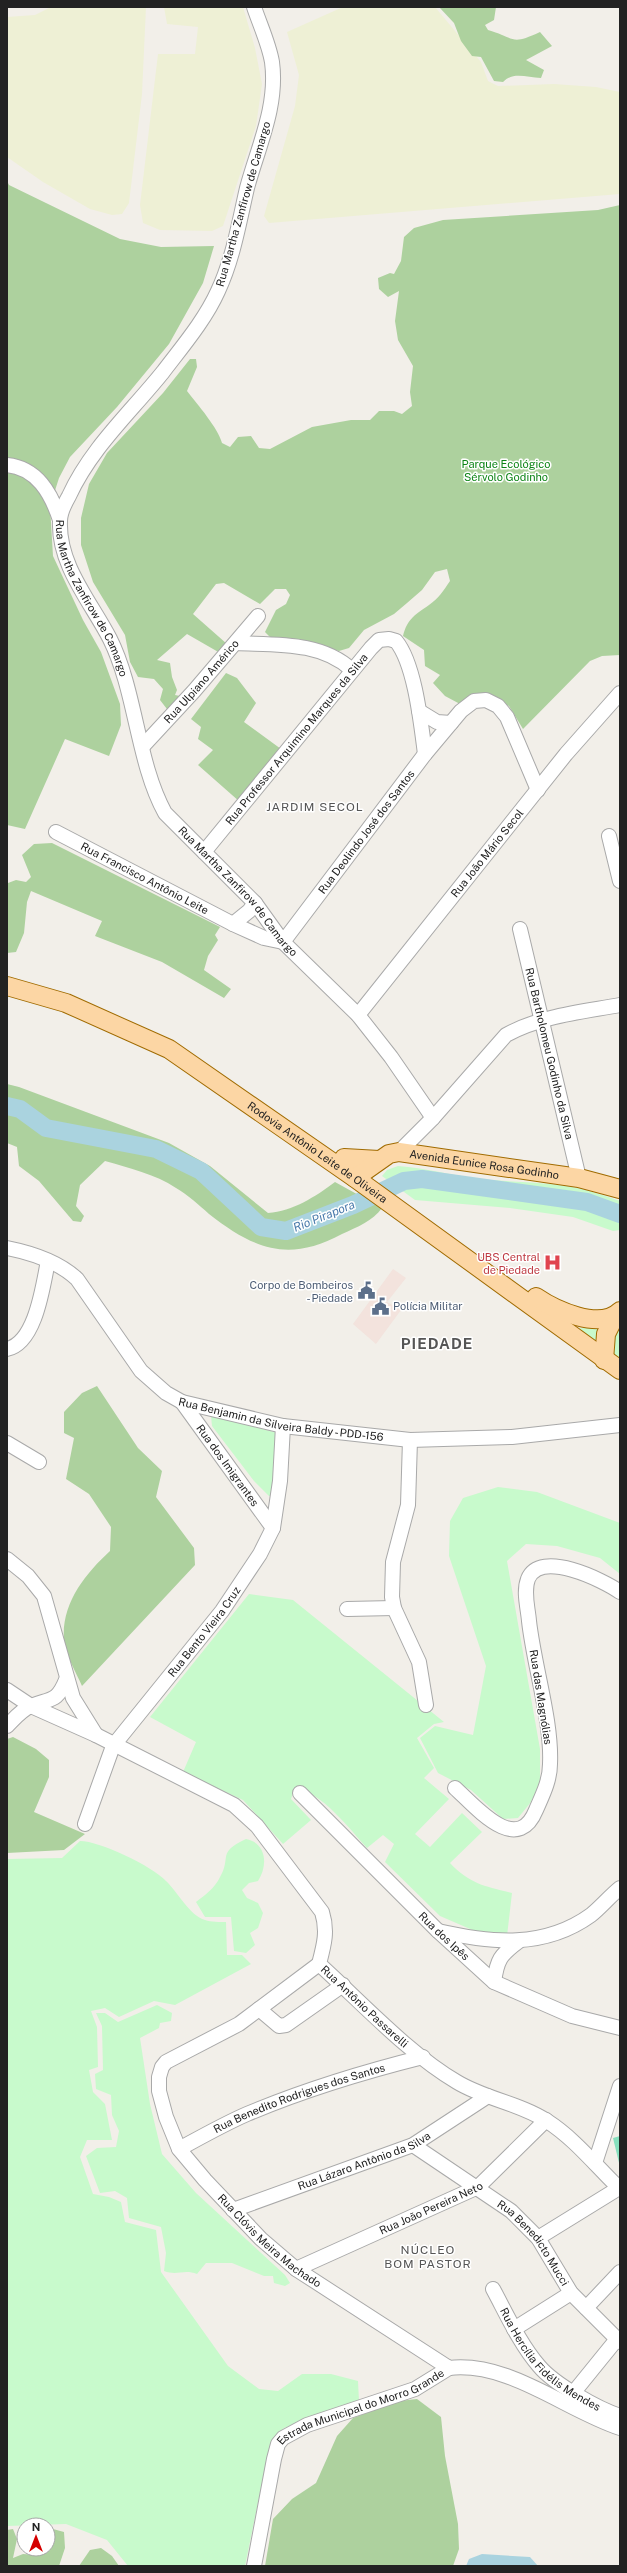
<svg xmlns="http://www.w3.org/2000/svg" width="627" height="2573" viewBox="0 0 627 2573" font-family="'Public Sans',sans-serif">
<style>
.military{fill:#f3e3dd}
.farmland{fill:#eef0d5}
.forest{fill:#add19e}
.park{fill:#c8facc}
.pitch{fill:#88e0be}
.water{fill:#aad3df}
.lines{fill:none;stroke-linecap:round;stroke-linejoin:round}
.river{stroke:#aad3df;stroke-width:18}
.minor-casing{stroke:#a9a9a9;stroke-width:16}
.major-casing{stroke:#a06b00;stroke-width:20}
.minor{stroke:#fff;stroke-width:14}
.major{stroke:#fcd6a4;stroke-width:18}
.labels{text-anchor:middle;stroke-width:3;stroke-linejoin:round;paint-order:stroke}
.street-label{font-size:11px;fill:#222;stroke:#fff}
.park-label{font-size:11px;fill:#0c8416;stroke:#fff}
.health-label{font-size:11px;fill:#be3a42;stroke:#fff;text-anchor:end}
.service-label{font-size:11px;fill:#4e5e75;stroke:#fff;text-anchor:end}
.neighbourhood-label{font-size:12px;letter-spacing:1px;fill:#555;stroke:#fff}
.water-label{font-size:12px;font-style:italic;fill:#4a7aab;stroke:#fff}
.district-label{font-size:15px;font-weight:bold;letter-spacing:1px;fill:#555;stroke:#fff}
</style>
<rect width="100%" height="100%" fill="#f2efe9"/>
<!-- military -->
<path class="military" d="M393,1269L406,1278L387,1302L401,1310L376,1344L353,1324Z"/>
<!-- farmland -->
<path class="farmland" d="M51,7H146L142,94L129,203L122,214L112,215L90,209L43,182L7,157V17L35,15Z
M164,7H243L255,48L262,84L256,126L223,226L212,231L160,230L143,223L140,205L158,54H195L198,27L167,24Z
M343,7H435L481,62L488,81L498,86L554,84L596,87L620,92V194L269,223L264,216L295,106L299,75L287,32Z"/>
<!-- forest -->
<path class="forest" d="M439,7H496L494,20L485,25L488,30C516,38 510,46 540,32L552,46L526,60L544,70L541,78C527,78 514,71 503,82L494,81L481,57L472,56L461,41L454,23Z
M7,181L9,185L120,239L161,247L214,246L203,283L169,344L117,407L70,457L59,478L50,506L53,556L83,620L101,652L120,704L121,725L109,756L65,739L25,829L7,825Z
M620,205V655L602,656L590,661L523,729L509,706L487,695L460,704L445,696L433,683L440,675L425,666L424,650L403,636C407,619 416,614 429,605C438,599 444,590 450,581L447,569L435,572L422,590L407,603L394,614L364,630L349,648L339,651L287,638H271L265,632L276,610L286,604L290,595L286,589H275L260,604L224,583L216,584L193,614L227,644L220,653L187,634L157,660L170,663L172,677L177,690L175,695L185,697L170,713L160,700L163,689L154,679L138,677L130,662L125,635L93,582L81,545V518L89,484L107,453L163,393L190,359H196L197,367L187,391C198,405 218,428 222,443L230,447L238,437L251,436L259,448L270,449L312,427L351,420H370L379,411H394L402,414L412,406L410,392L413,366L398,340L395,321L399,291L388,297L379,289L378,278L390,273L394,274L401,261L404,237L414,228L443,220L598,210Z
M226,673L237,678L256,703L244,722L281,749L240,802L198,765L213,750L198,739L201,727L191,719Z
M52,843L220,927L215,935L218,940L208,956L204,970L231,989L224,998L162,962L95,936L102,921L31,891L27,902L24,933L16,952L7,953L8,883L16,880L26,882L31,877L22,855L34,844Z
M7,1084L19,1087L169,1143L210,1166L268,1213C293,1211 315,1197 335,1182L382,1208C373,1221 357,1227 342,1234C288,1263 254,1249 209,1214C199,1205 188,1195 176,1188C155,1174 129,1168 105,1161L80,1185L76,1206L84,1216L81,1222L73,1221L39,1181L19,1166L17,1147L7,1143Z
M97,1386L138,1448L162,1471L156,1497L194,1548L195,1565L82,1686C76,1672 65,1654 64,1640C61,1604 85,1574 110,1551L111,1527L89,1494L66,1479L74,1438L64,1433V1412L82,1393Z
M13,1737L36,1749L49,1760V1777L34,1812L85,1834L64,1850L7,1853V1739Z
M417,2399L441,2417L445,2456L458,2524L459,2549L453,2566H265L273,2519L292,2499L316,2483L337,2436L353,2418L399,2401Z
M13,2529L17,2539L13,2558L23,2554L37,2555L40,2549H48V2536L53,2529L64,2532L65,2548L59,2566H7V2530Z
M101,2548L112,2556L119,2566H79L90,2550Z"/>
<!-- park -->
<path class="park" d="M398,1166C425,1168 451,1175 479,1179C508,1182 538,1182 567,1186C585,1189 603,1195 620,1201V1230L613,1231L573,1217L510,1208L415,1200L382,1176L387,1170Z
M620,1325V1362L611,1352L610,1337Z
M605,1326L600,1350L572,1329Z
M211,1416L278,1433L275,1496H269L254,1481L212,1426Z
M498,1487L537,1492L620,1523V1574L600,1558L557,1546L526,1544L507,1561L540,1749V1783L531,1802L518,1818L503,1819L471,1790L438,1773L420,1738L435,1726L473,1735L486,1666L449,1556L450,1521L463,1498Z
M249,1594L293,1600L444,1722L434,1724L417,1738L434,1768L424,1778L449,1799L415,1834L430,1847L462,1813L482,1832L450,1863C470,1884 484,1886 512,1893L507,1936L477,1932L440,1916L385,1862L394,1844L383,1835L367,1848C351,1831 318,1787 294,1790L291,1799L311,1820L283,1844L243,1800L183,1772L196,1742L150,1717Z
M246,1839C267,1843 268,1866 258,1881L249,1883L242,1890L247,1898L258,1903L263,1913L258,1928L250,1933L255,1945L246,1953L234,1951L231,1917H205L196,1902C205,1895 215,1888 220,1877C232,1857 216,1853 246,1839Z
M80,1841C100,1841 152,1866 166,1881C177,1891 190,1916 205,1920C211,1922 220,1922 226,1922L227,1955H242L251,1964L175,2005L154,2001L119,2017L105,2008L91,2011L97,2027L98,2067L89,2070L93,2092L105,2104L112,2140H87L80,2157L93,2194L109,2197L121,2202L125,2222L156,2230L161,2272L228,2366L259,2389L278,2391L302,2374H331L358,2381L359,2401L284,2428L270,2444L245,2566H128L107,2540L66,2524L7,2526V1859L62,1858Z
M157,2005L172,2013L171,2021L160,2023L159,2028L140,2038L150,2104L162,2154L196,2193L285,2275L290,2283L285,2286L274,2283L273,2276H264L232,2263H206L197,2274C184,2269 177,2276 164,2271L166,2253L161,2227L129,2218L127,2198L115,2191L100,2193L86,2156L97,2148L116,2147L119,2131L112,2115L111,2095L96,2089L95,2074L103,2070L102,2026L96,2013H105L118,2022Z"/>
<!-- pitch -->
<path class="pitch" d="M620,2136V2167L613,2138Z"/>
<!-- water -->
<path class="water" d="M482,2554L530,2557L538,2566H466L469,2559Z"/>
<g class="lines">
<!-- river -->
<path class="river" d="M7,1106L20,1109L46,1128L156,1149L201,1171L261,1227L286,1231L353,1205L404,1181L422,1179L587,1202L620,1214"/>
<defs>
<g id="minor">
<path id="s1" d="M254,7C260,25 269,44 272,62C278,106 258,147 247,188C239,223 233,259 218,291C205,320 182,347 163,372C130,413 91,448 69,496C65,503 60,513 60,521C58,565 91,602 110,639C136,691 137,762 165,813L255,903L283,942L358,1015L391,1057L433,1118"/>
<path d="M7,465C37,468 51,493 60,520"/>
<path d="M236,643C275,645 321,641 352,670"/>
<path d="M419,711L437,722L451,723"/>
<path id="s2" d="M143,746L194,691L258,616"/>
<path id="s3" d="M56,832L233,924L264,938L283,942L425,754L461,711L474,701L486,700L498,706L507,717L538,790"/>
<path d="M609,836L620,881"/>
<path id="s4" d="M204,852L371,648L379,640L389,639L396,641C415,664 421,724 425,754"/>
<path d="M233,924L249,911L255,903"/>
<path id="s5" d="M520,929L579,1178"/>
<path id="s6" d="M358,1015L566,754L620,693"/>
<path d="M399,1152L433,1118L506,1035C540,1016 582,1012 620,1005"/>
<path id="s7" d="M7,1248C32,1253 58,1261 77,1279L141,1371L166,1393L182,1402L283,1426L410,1440L512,1437L620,1425"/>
<path d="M7,1349C36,1343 43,1285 48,1261"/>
<path id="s8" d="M182,1402L273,1528"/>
<path d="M410,1440L408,1505L393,1562L392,1597L394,1608L419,1662L426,1705"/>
<path d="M7,1443L39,1462"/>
<path d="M7,1559L28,1576L44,1596L73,1698L96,1735"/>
<path d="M347,1609L394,1608"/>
<path id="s9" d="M7,1690L31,1706L96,1735L234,1805L257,1826L322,1912C328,1931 324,1945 319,1964C361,2002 409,2054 457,2082C485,2099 519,2103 547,2121C575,2139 596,2166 620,2189"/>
<path d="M7,1726C14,1719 21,1710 31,1706C52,1698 57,1702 66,1680"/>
<path d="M455,1788C475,1806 517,1857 536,1810C542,1796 550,1781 550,1764C552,1721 534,1666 529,1621C528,1608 523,1592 528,1579C540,1549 603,1580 620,1592"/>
<path id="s10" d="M300,1793L437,1930L494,1982L572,2016L620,2028"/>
<path id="s11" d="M85,1824L113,1746L222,1611L260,1554L273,1528L280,1481L283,1426"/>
<path d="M438,1931C491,1943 544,1949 591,1915C601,1907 610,1896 620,1888"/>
<path id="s12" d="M319,1964L239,2024L166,2062L162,2067L159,2077V2091L166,2117L179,2149L205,2180L261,2239L296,2269L449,2368C509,2361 565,2410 620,2428"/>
<path d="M494,1982C497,1960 500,1955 519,1941"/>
<path d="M259,2009L279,2026L286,2025L343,1985"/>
<path id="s13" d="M413,2145L511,2211L538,2238L571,2293L620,2342"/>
<path id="s14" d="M179,2149C201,2137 224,2124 247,2114C304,2090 363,2072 423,2057"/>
<path d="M595,2163L620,2086"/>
<path id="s15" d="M233,2210L413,2145L488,2096"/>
<path d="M538,2238L619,2188"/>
<path id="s16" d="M296,2269L478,2187L546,2120"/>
<path id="s17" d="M493,2289C507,2315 520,2344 539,2366C554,2384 598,2409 620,2416"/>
<path d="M586,2308L620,2272"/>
<path d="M514,2329L571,2293"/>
<path d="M574,2392L617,2339"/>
<path id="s18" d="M254,2566L274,2459L278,2444L283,2438L307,2425L415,2389L449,2368"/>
</g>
<g id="major">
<path id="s19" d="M7,986L66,1003L169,1049L355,1178L620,1370"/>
<path d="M344,1158L379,1160"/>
<path id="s20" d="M355,1178L389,1154L399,1152L579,1178L620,1189"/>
<path d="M536,1297C555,1310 600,1331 620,1311"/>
<path d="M604,1360L606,1334L615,1316L620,1317"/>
</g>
</defs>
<!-- minor casing -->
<use href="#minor" class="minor-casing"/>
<!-- major casing -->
<use href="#major" class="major-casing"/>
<!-- minor -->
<use href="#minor" class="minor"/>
<!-- major -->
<use href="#major" class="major"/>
</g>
<!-- icons -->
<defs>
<symbol id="hospital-bare" viewBox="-9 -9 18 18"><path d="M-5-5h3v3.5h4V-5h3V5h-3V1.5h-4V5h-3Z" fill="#e0444e" stroke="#fff" stroke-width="2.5" paint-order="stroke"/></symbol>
<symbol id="civic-bare" viewBox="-9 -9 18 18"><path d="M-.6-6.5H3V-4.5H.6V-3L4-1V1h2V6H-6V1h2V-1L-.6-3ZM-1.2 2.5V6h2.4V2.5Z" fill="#5c6f8a" stroke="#fff" stroke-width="2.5" paint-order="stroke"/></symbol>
</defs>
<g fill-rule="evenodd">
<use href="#hospital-bare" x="540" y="1250" width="25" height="25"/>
<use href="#civic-bare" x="354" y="1278" width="25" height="25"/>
<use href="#civic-bare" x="368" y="1294" width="25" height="25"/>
</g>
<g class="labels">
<!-- street labels -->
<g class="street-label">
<text transform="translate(243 204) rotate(-74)" y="4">Rua Martha Zanfirow de Camargo</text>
<text dy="4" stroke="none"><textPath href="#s1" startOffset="660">Rua Martha Zanfirow de Camargo</textPath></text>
<text dy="4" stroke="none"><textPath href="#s2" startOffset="87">Rua Ulpiano Américo</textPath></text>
<text dy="4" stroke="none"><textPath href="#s4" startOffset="146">Rua Professor Arquimino Marques da Silva</textPath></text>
<text dy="4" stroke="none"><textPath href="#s3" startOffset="391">Rua Deolindo José dos Santos</textPath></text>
<text dy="4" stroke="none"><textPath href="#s6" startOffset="207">Rua João Mário Secol</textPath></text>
<text dy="4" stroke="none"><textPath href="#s3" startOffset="100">Rua Francisco Antônio Leite</textPath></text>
<text dy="4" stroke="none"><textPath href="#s1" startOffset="996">Rua Martha Zanfirow de Camargo</textPath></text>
<text dy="4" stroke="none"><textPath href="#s5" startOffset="128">Rua Bartholomeu Godinho da Silva</textPath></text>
<text dy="4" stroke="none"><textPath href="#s19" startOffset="355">Rodovia Antônio Leite de Oliveira</textPath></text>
<text dy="4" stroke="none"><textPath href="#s20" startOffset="138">Avenida Eunice Rosa Godinho</textPath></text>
<text dy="4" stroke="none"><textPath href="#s7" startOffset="342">Rua Benjamin da Silveira Baldy - PDD-156</textPath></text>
<text dy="4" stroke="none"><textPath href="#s8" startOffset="78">Rua dos Imigrantes</textPath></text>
<text dy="4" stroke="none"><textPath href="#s11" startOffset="229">Rua Bento Vieira Cruz</textPath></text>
<text transform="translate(541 1697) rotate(81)" y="4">Rua das Magnólias</text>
<text dy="4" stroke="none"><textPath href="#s10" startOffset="203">Rua dos Ipês</textPath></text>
<text dy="4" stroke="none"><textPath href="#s9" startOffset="509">Rua Antônio Passarelli</textPath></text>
<text dy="4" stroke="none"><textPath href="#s14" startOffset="131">Rua Benedito Rodrigues dos Santos</textPath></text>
<text dy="4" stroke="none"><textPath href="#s15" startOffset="140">Rua Lázaro Antônio da Silva</textPath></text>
<text dy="4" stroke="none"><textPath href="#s16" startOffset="148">Rua João Pereira Neto</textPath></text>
<text dy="4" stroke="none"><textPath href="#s12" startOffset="404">Rua Clóvis Meira Machado</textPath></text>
<text dy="4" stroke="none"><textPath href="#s13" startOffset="157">Rua Benedicto Mucci</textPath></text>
<text dy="4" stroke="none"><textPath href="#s17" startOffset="93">Rua Hercília Fidélis Mendes</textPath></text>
<text dy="4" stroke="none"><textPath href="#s18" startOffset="216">Estrada Municipal do Morro Grande</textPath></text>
</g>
<!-- park labels -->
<g class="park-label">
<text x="506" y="468">Parque Ecológico<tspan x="506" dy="13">Sérvolo Godinho</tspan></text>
</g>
<!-- health labels -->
<g class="health-label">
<text x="540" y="1261">UBS Central<tspan x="540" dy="13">de Piedade</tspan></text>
</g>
<!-- service labels -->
<g class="service-label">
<text x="353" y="1289">Corpo de Bombeiros<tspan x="353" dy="13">- Piedade</tspan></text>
<text x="393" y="1310" text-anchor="start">Polícia Militar</text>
</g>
<!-- neighbourhood labels -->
<g class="neighbourhood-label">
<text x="315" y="811">JARDIM SECOL</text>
<text x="428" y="2254">NÚCLEO<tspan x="428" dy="14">BOM PASTOR</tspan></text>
</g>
<!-- water labels -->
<g class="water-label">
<text transform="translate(324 1216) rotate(-22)" y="4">Rio Pirapora</text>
</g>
<!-- district labels -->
<g class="district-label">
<text x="437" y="1349">PIEDADE</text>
</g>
</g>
<!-- border -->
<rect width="627" height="2573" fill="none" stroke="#222222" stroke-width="16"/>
<!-- north arrow -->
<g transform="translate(36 2537)"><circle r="19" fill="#ffffff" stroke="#a7a7a7"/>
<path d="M0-3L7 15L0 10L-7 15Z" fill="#d40000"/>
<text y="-6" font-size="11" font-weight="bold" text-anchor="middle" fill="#222222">N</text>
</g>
</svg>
